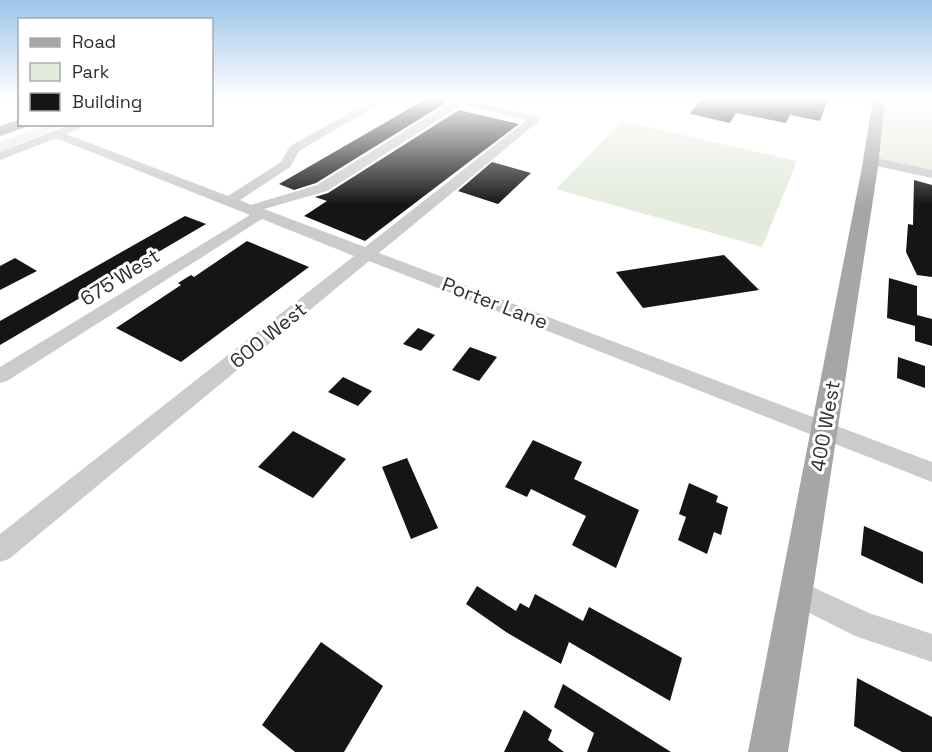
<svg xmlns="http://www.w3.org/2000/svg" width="932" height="752" viewBox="0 0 932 752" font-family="'Space Grotesk',sans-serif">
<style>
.green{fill:#e4ebdd}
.building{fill:#151515}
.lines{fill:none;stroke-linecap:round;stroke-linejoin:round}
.minor{fill:#cbcbcb;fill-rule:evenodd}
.major{fill:#a6a6a6;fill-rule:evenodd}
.highway{fill:#959595;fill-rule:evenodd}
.labels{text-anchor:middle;stroke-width:6;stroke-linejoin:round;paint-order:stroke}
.street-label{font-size:20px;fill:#2e2e2e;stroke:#fff}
</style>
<rect width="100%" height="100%" fill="#fff"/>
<!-- green -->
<path class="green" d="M879,99H928V102L932,103V174L871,161Z
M622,121L797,161L762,247L556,189Z
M47,125H66L0,152V142Z"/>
<!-- building -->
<path class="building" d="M426,99H452L316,183L294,190L279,184Z
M701,99H828L820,121L790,115L786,123L736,113L730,123L690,114Z
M459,110L519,124L365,241L304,216L327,201L315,197L328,193Z
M492,162L531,173L498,204L458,191Z
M914,180L932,185V277L917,275L906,252L908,224L913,225Z
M185,216L206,224L0,345V321Z
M247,241L309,267L181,362L116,328L181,285L178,283L191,275L194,277Z
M724,255L759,290L643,308L616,272Z
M15,258L37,271L0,290V266Z
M889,278L917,286V315L932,319V346L915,341V326L887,318Z
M418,328L435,335L421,351L403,344Z
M470,347L497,357L479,381L452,370Z
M898,357L925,366V388L897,378Z
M343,377L372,391L358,406L328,392Z
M293,431L346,459L313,498L258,467Z
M533,440L582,462L574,479L639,510L616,568L572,545L586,516L531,489L527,497L505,487Z
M407,458L438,528L411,539L382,467Z
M689,483L718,496L716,502L728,507L721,535L714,532L707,554L678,540L686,517L679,514Z
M864,526L923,552V584L861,555Z
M477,586L516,611L520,603L529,608L535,594L583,621L589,607L682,658L670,701L569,642L561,664L506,632L466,604Z
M321,642L383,686L344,752H295L262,725Z
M857,678L932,717V752H902L854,726Z
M563,684L671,752H587L594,733L554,707Z
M524,710L552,730L548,740L564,752H504Z"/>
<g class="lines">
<!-- minor -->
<path class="minor" d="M374,99H387L299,151L290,167L240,200L251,205L317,185L457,99H466L539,117V121L379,253L932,462V482L369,261L9,559L0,562V534L354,256L262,219L7,381L0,383V367L250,215L56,138L0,160V152L72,124H88L66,134L228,196L281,162L290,146ZM463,104L527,120L365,247L264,209L327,191Z
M871,157L932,170V178L867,164L865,161Z
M795,579L869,613L932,634V662L855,636L786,601L782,592L786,583Z"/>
<!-- major -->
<path class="major" d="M873,99H885L878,167L788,752H748L862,167Z"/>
<!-- highway -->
<path class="highway" d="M20,119V124H28L26,127L0,136V126Z"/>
</g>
<!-- sky -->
<linearGradient id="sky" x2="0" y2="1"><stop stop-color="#9cc4e8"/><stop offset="0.48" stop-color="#fff"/><stop offset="1" stop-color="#fff" stop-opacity="0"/></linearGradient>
<rect width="932" height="205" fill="url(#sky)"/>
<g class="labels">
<!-- street labels -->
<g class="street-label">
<text transform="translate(120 277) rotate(-32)" y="7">675 West</text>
<text transform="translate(495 303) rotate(21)" y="7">Porter Lane</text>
<text transform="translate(268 335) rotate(-39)" y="7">600 West</text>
<text transform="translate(825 426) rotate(-80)" y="7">400 West</text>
</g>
</g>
<!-- legend -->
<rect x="18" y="18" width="195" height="108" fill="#ffffff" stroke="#ababab" stroke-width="1.5"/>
<rect x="30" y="38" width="30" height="9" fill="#a6a6a6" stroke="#ababab" stroke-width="1.5"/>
<text x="72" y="48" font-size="18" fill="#2e2e2e">Road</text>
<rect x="30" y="63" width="30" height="18" fill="#e4ebdd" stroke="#ababab" stroke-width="1.5"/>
<text x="72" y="78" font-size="18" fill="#2e2e2e">Park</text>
<rect x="30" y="93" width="30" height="18" fill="#151515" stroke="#ababab" stroke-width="1.5"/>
<text x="72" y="108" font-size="18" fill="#2e2e2e">Building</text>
</svg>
